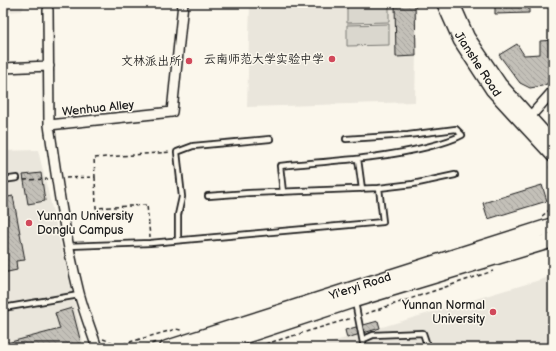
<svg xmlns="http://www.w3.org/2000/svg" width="556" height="351" viewBox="0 0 556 351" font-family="'Balsamiq Sans','LXGW WenKai TC',sans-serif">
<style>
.built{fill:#eae6dc}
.pitch{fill:#dad7ce;stroke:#7b7a75}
.building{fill:url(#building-back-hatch);stroke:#1c1c1c}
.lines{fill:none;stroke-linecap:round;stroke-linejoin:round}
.lane-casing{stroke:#1c1c1c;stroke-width:8}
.street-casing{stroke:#1c1c1c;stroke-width:12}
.secondary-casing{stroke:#1c1c1c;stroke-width:15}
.primary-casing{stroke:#1c1c1c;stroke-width:17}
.path{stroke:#1c1c1c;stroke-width:1.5;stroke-dasharray:4 3;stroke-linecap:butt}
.lane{stroke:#fbf7ec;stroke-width:4.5}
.street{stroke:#fbf7ec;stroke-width:9}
.secondary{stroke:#fbf7ec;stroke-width:12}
.primary{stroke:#fbf7ec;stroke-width:14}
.poi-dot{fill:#d1495b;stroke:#fbf7ec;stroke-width:1.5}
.labels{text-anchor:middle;stroke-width:3;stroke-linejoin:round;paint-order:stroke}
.poi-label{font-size:12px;fill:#1c1c1c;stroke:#fbf7ec;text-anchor:end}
.street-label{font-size:12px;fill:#1c1c1c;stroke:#fbf7ec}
</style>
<defs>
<pattern id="building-back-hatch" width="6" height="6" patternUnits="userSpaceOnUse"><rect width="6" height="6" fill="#c3c0b8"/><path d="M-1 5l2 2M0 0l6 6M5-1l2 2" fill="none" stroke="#a7a49e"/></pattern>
</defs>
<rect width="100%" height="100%" fill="#fbf7ec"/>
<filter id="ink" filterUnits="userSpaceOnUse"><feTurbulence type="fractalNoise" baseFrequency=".025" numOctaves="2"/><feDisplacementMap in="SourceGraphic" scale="8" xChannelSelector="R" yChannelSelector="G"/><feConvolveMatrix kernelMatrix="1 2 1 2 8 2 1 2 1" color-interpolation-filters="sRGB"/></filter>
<g filter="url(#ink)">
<!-- built -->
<path class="built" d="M3,3H25L22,11L3,12Z
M250,3H417L415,102L247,107Z
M38,150L73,296L85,348H3V151Z
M553,276V348H312Z"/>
<!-- pitch -->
<path class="pitch" d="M347,3H389V22L347,23Z
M389,24V45L347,46V25Z"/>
<!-- building -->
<path class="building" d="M395,3H415L416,56L396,57Z
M495,3H529V13L495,14Z
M553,40V75L547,84L542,86L530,88L520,83L499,55L517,44L524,55L540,54V41Z
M41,173L45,201L28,204L23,175Z
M542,185L547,201L488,219L483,203Z
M13,196L25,260L16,261L17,270L3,273V198Z
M72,308L81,343L64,348H3V344L60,329L55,313Z
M378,321L380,328L347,338L345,330Z"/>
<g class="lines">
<defs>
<path id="lane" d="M358,159L362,189
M3,180L17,178
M283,192L280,166C329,161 379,159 427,147C439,144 451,141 462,135L456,129L408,135L346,139
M208,196L249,193L379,188L413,184L455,175
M178,240V215L182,197L177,152L193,146L270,139
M68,246L150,243L383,222L379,188
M355,302L364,348
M3,308L79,295
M364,339L373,335L423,333L428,348"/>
<path id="street" d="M48,10L49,125
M3,68L49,66
M529,118L553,91
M97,348C91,330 84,312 79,293C65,237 57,182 49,125L172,112L183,3"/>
<path id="secondary" d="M443,3L460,41L492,90L553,156
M453,3L468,37L500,84L553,143"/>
<path id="primary" d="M167,348L553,225
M208,348L354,300L553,240"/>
</defs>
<!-- lane casing -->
<use href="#lane" class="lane-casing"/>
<!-- street casing -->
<use href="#street" class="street-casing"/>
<!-- secondary casing -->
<use href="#secondary" class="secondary-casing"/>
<!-- primary casing -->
<use href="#primary" class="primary-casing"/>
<!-- path -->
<path class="path" d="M550,166L553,179
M95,177L96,208L147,205L150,237
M66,178L95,177L94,158L171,152
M24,180L48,179
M542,216L553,207
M365,314L493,271
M103,339L119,345L176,329L181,330
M130,343L132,348
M138,348L157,342
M252,348L352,318"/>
<!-- lane -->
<use href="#lane" class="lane"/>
<!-- street -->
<use href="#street" class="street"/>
<!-- secondary -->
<use href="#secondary" class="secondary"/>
<!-- primary -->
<use href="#primary" class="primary"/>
</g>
</g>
<!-- markers -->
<g class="poi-dot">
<circle cx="332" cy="59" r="4"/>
<circle cx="189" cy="61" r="4"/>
<circle cx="29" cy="223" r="4"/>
<circle cx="493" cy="312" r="4"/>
</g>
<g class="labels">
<!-- poi labels -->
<g class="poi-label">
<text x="324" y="63">云南师范大学实验中学</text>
<text x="181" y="65">文林派出所</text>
<text x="37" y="220" text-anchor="start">Yunnan University<tspan x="37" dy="14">Donglu Campus</tspan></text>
<text x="485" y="309">Yunnan Normal<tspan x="485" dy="14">University</tspan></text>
</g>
<!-- street labels -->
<g class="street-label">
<text transform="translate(478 64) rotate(57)" y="4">Jianshe Road</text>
<text transform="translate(98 108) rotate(-6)" y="4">Wenhua Alley</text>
<text transform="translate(360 286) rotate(-18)" y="4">Yi'eryi Road</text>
</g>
</g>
<!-- margin -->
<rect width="556" height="351" fill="none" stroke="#fbf7ec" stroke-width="16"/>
<rect x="8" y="8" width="540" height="335" fill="none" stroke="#1c1c1c" stroke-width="1.5" filter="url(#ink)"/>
</svg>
